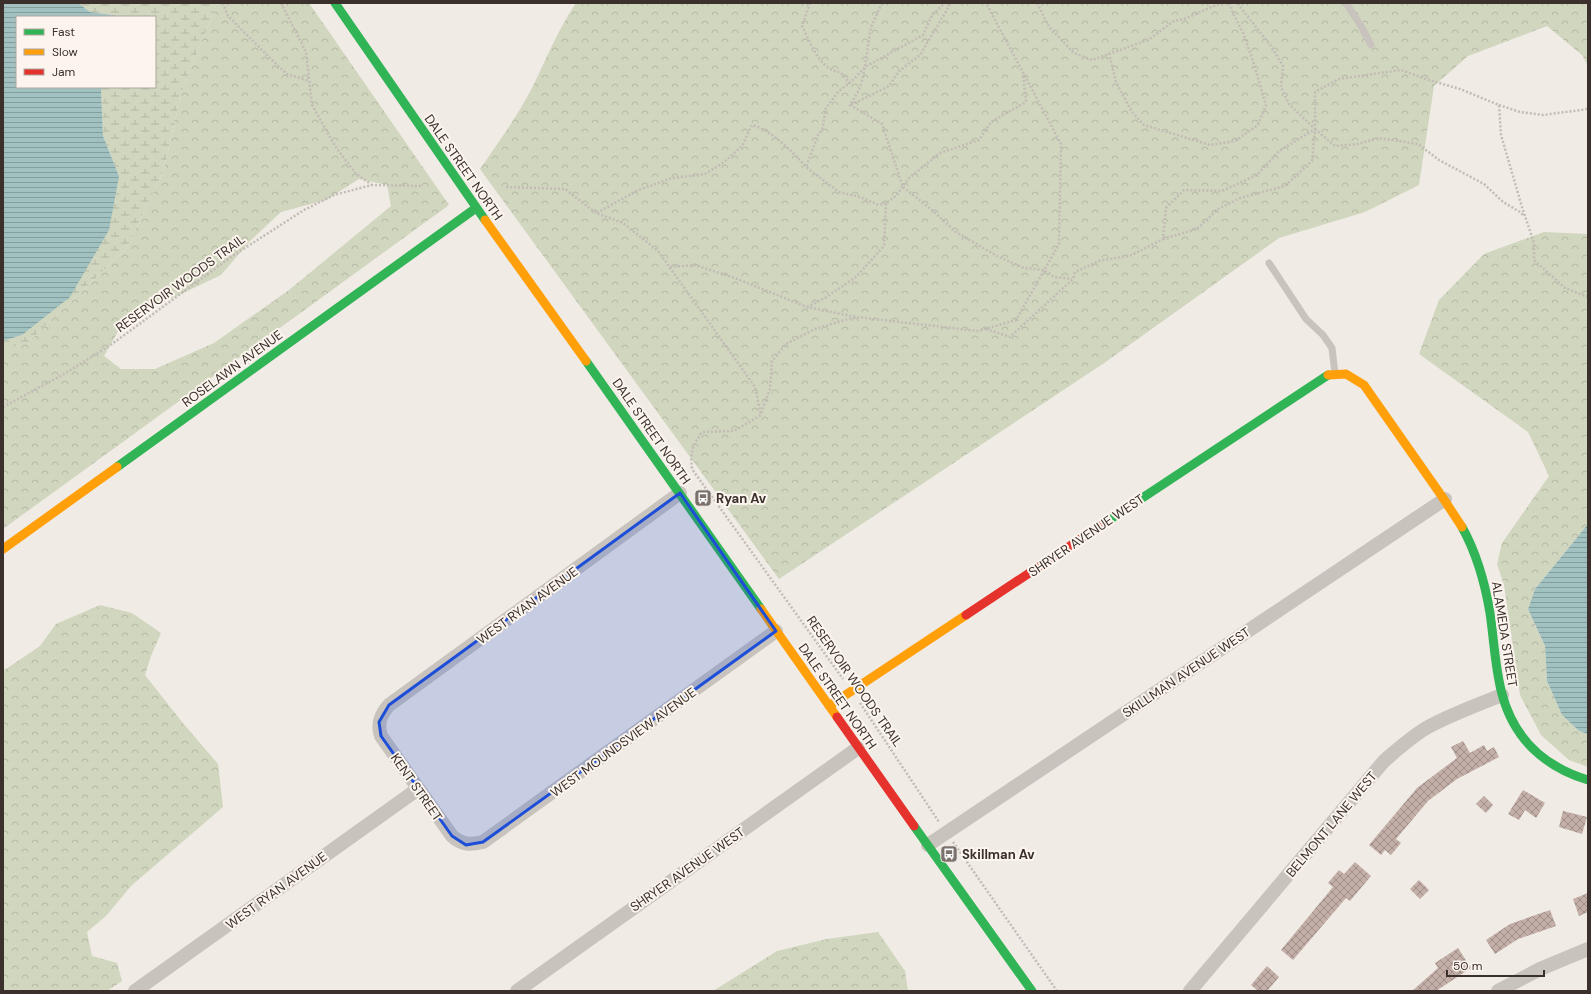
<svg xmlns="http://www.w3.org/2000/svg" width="1591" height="994" viewBox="0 0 1591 994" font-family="'DM Sans',sans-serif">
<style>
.forest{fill:url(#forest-crowns);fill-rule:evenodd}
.wetland{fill:url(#wetland-marsh)}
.water{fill:url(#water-rules)}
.building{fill:url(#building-cross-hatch)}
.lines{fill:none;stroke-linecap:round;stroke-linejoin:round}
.path{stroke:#c2bbb6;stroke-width:2.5;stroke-dasharray:2 2;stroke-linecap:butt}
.lane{stroke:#c9c3be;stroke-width:7}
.street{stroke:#c9c3be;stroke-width:14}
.fast{stroke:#30b455;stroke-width:9}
.slow{stroke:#ff9f0a;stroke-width:9}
.jam{stroke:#e5322d;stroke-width:9}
.marked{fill:#1d4ed8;fill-opacity:0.2;stroke:#1d4ed8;stroke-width:3;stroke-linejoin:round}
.labels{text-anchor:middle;stroke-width:4;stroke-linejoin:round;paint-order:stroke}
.street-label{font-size:13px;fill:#3b302b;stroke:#fbf5ee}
.poi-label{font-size:13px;font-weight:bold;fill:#3b302b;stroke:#fbf5ee;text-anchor:start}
</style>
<defs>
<pattern id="forest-crowns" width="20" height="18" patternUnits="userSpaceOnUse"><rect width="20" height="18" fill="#d1d6bf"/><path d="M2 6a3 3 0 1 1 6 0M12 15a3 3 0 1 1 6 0" fill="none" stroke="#b4b8a4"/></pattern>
<pattern id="wetland-marsh" width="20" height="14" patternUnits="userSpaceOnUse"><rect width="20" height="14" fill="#d1d6bf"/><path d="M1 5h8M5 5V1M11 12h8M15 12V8" fill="none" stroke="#b4b8a4"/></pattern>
<pattern id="water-rules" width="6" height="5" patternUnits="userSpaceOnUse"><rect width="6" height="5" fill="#a1c2c1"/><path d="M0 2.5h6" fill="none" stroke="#849e9d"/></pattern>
<pattern id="building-cross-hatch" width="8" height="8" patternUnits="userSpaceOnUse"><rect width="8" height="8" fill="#c3afa7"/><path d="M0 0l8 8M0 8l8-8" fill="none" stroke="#a08f88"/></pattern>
</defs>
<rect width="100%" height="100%" fill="#f0ebe5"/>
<!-- forest -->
<path class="forest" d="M217,3H309L449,205L3,529V351L28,342L126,249L163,172L182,91ZM359,179L387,185L391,206L289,290L214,343L155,369H121L104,356L124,321L221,275L250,241L281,212L326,200Z
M576,3H1588V66L1582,55L1547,26L1468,56L1434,86L1419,185L1365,212L1279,238L1107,361L779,579L480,169C499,142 519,114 534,84C547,57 559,28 576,3Z
M1544,232L1588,234V524L1535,589L1528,609L1545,646L1547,681L1562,715L1579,731L1588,734V767L1569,760L1541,735L1520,695L1504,585L1497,564L1502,543L1549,476L1528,432L1419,354L1439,300L1484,254Z
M100,605L132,613L161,633L151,656L145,675L182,722L218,764L223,807L131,886L106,916L87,932L92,956L117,963L122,981L107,991H3V671L40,646L56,624Z
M878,932L905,971L908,991H713L777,951L827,939Z"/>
<!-- wetland -->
<path class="wetland" d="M78,3H217L182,91L163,172L126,249L28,342L3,351V341L22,335L119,176L103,136L101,90L104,87H155V17H127L90,12Z"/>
<!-- water -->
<path class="water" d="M3,3H78L90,12L127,17H17V87H104L101,90L103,136L119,176L109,230L70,297L22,335L3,341Z
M1588,524V734L1579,731L1562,715L1547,681L1545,646L1528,609L1535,589Z"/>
<!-- building -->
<path class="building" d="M1463,741L1470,753L1484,745L1487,751L1494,747L1499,757L1457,779L1428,801L1396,839L1401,843L1391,855L1385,850L1381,855L1369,845L1417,788L1457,758L1451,747Z
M1523,790L1545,803L1536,818L1525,810L1519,820L1508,814Z
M1484,796L1493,805L1486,813L1476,804Z
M1563,811L1587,817L1582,834L1559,827Z
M1355,862L1371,876L1350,901L1346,898L1293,960L1281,950L1333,887L1328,883L1339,870L1344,874Z
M1419,880L1429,890L1420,899L1410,889Z
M1588,893V912L1579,916L1573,899Z
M1550,910L1556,926L1518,939L1495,954L1486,940L1510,924Z
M1458,948L1471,968L1436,991H1412L1438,968L1435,963Z
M1267,966L1279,977L1267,991H1258L1251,985Z"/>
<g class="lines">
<!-- path -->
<path class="path" d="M223,3L228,16L277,65L287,74L309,81
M281,3L306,52L312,105L335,146L356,174L371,184
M810,3L802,26C808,38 815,56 825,65C836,75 841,67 849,84
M882,3L871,27L863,78L859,90L850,105L882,124L903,187L932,210L956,232L997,256L1024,268L1044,270L1054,277L1072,279
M1037,3L1049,27L1074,53L1092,60L1148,40L1174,21L1184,19L1221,3
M1109,53L1116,82L1132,112L1144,125L1210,145L1235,141L1258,125L1266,105L1252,58L1243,33L1232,11L1230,3
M851,105L889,86L899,71L920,55L951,3
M1499,105L1520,112L1543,115L1588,109
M1315,129L1335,146L1358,144L1378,138L1418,144L1439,160L1484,184L1503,202L1520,212L1524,216
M506,187L565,189L596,213L623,223L658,251L755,387L761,415L734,431L702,432C693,446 690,451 692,469L843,679
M886,203L879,205L860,197L839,192L806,167L818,135L822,130L826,108L839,91L852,81L865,67L923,35L932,15L945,3
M597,213L636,191L672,178L705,174L723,163L742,146L752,125C770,129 794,153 806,167
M1163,239L1197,229L1218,209L1240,198L1285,186L1312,161L1315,129V92L1339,79L1401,70L1429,80L1460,89L1499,105L1501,135L1522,207L1534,243V260L1565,288L1588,297
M670,267L695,265L735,278L807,307L856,317L978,331L1016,320L1059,244L1061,144L986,3
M807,307L825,298L856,277L884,246L886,203L896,196L909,178L940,153L979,140L991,122L1026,102L1023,73
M986,329L1010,337L1073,279L1075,272L1099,261L1132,255L1163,239L1166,208L1184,190L1222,191L1257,175L1279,151L1315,129L1289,104L1281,87L1283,66L1271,46L1237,3
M3,407L64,374L112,344L231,257L304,210L334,195L372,185L423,186
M761,413L770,389L772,361L786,344L815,329L855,317
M860,703L939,822
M953,842L1057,991"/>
<!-- lane -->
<path class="lane" d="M1346,3L1361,26L1371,45
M1269,263L1306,319L1323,335L1332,348L1335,374"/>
<!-- street -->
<path class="street" d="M680,493L389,705C380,715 377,724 381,736L452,836C462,845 470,845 483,842L776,631
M928,845L1445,499
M135,991L418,789
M517,991L858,748
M1190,991L1384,761C1398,749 1412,736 1428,727C1452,714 1477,705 1502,695
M1498,991L1540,969L1588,949"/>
<!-- fast -->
<path class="fast" d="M335,3L485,220
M586,361L761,609
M117,467L476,208
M1103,524L1328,375
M1462,527C1477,554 1485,583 1490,613C1494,640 1495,668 1502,694C1514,739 1545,767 1588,780
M914,826L1032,991"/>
<!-- slow -->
<path class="slow" d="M485,220L586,361
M1328,375L1346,374L1364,385L1441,495L1462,527
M3,549L117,467
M761,609L837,717
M829,706L966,615"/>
<!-- jam -->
<path class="jam" d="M966,615L1103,524
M837,717L914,826"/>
</g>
<!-- marked area -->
<path class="marked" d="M680,493L776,631L483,842L466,845L452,836L381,736L379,722L389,705Z"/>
<!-- icons -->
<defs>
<symbol id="bus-square" viewBox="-11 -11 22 22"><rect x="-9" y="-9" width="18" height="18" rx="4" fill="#7a716c" stroke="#fbf5ee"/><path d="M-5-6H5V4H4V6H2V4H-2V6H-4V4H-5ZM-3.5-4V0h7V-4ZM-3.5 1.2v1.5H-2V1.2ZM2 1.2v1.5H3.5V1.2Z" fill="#fff"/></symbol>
</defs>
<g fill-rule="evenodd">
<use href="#bus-square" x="693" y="488" width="20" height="20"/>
<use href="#bus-square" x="939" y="844" width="20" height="20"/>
</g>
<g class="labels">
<!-- street labels -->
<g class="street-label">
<text transform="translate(464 167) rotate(55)" y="5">DALE STREET NORTH</text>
<text transform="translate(180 283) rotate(-36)" y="5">RESERVOIR WOODS TRAIL</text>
<text transform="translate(232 368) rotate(-36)" y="5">ROSELAWN AVENUE</text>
<text transform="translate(652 431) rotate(55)" y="5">DALE STREET NORTH</text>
<text transform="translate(1086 535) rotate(-34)" y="5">SHRYER AVENUE WEST</text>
<text transform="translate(527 605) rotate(-36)" y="5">WEST RYAN AVENUE</text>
<text transform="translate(1505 634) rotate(81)" y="5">ALAMEDA STREET</text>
<text transform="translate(1186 672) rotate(-34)" y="5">SKILLMAN AVENUE WEST</text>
<text transform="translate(855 681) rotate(55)" y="5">RESERVOIR WOODS TRAIL</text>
<text transform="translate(838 696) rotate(55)" y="5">DALE STREET NORTH</text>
<text transform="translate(623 742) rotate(-36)" y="5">WEST MOUNDSVIEW AVENUE</text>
<text transform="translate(417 787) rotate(55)" y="5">KENT STREET</text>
<text transform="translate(1331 824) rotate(-50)" y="5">BELMONT LANE WEST</text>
<text transform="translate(687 869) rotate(-35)" y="5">SHRYER AVENUE WEST</text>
<text transform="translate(276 890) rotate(-36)" y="5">WEST RYAN AVENUE</text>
</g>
<!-- poi labels -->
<g class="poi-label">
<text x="716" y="503">Ryan Av</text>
<text x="962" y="859">Skillman Av</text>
</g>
</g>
<!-- border -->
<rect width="1591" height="994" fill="none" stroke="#3b302b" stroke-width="8"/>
<!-- legend -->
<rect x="16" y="16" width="140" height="72" fill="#fbf5ee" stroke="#aea6a0"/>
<rect x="24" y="29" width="20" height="6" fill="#30b455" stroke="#aea6a0"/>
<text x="52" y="36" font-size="12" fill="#3b302b">Fast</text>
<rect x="24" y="49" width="20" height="6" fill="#ff9f0a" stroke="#aea6a0"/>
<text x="52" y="56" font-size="12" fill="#3b302b">Slow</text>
<rect x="24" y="69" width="20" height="6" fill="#e5322d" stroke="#aea6a0"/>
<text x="52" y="76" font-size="12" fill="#3b302b">Jam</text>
<!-- scale -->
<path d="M1447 970v6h97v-6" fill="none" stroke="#3b302b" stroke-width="2"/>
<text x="1453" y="970" font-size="12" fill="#3b302b" stroke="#fbf5ee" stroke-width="3" paint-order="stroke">50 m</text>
</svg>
